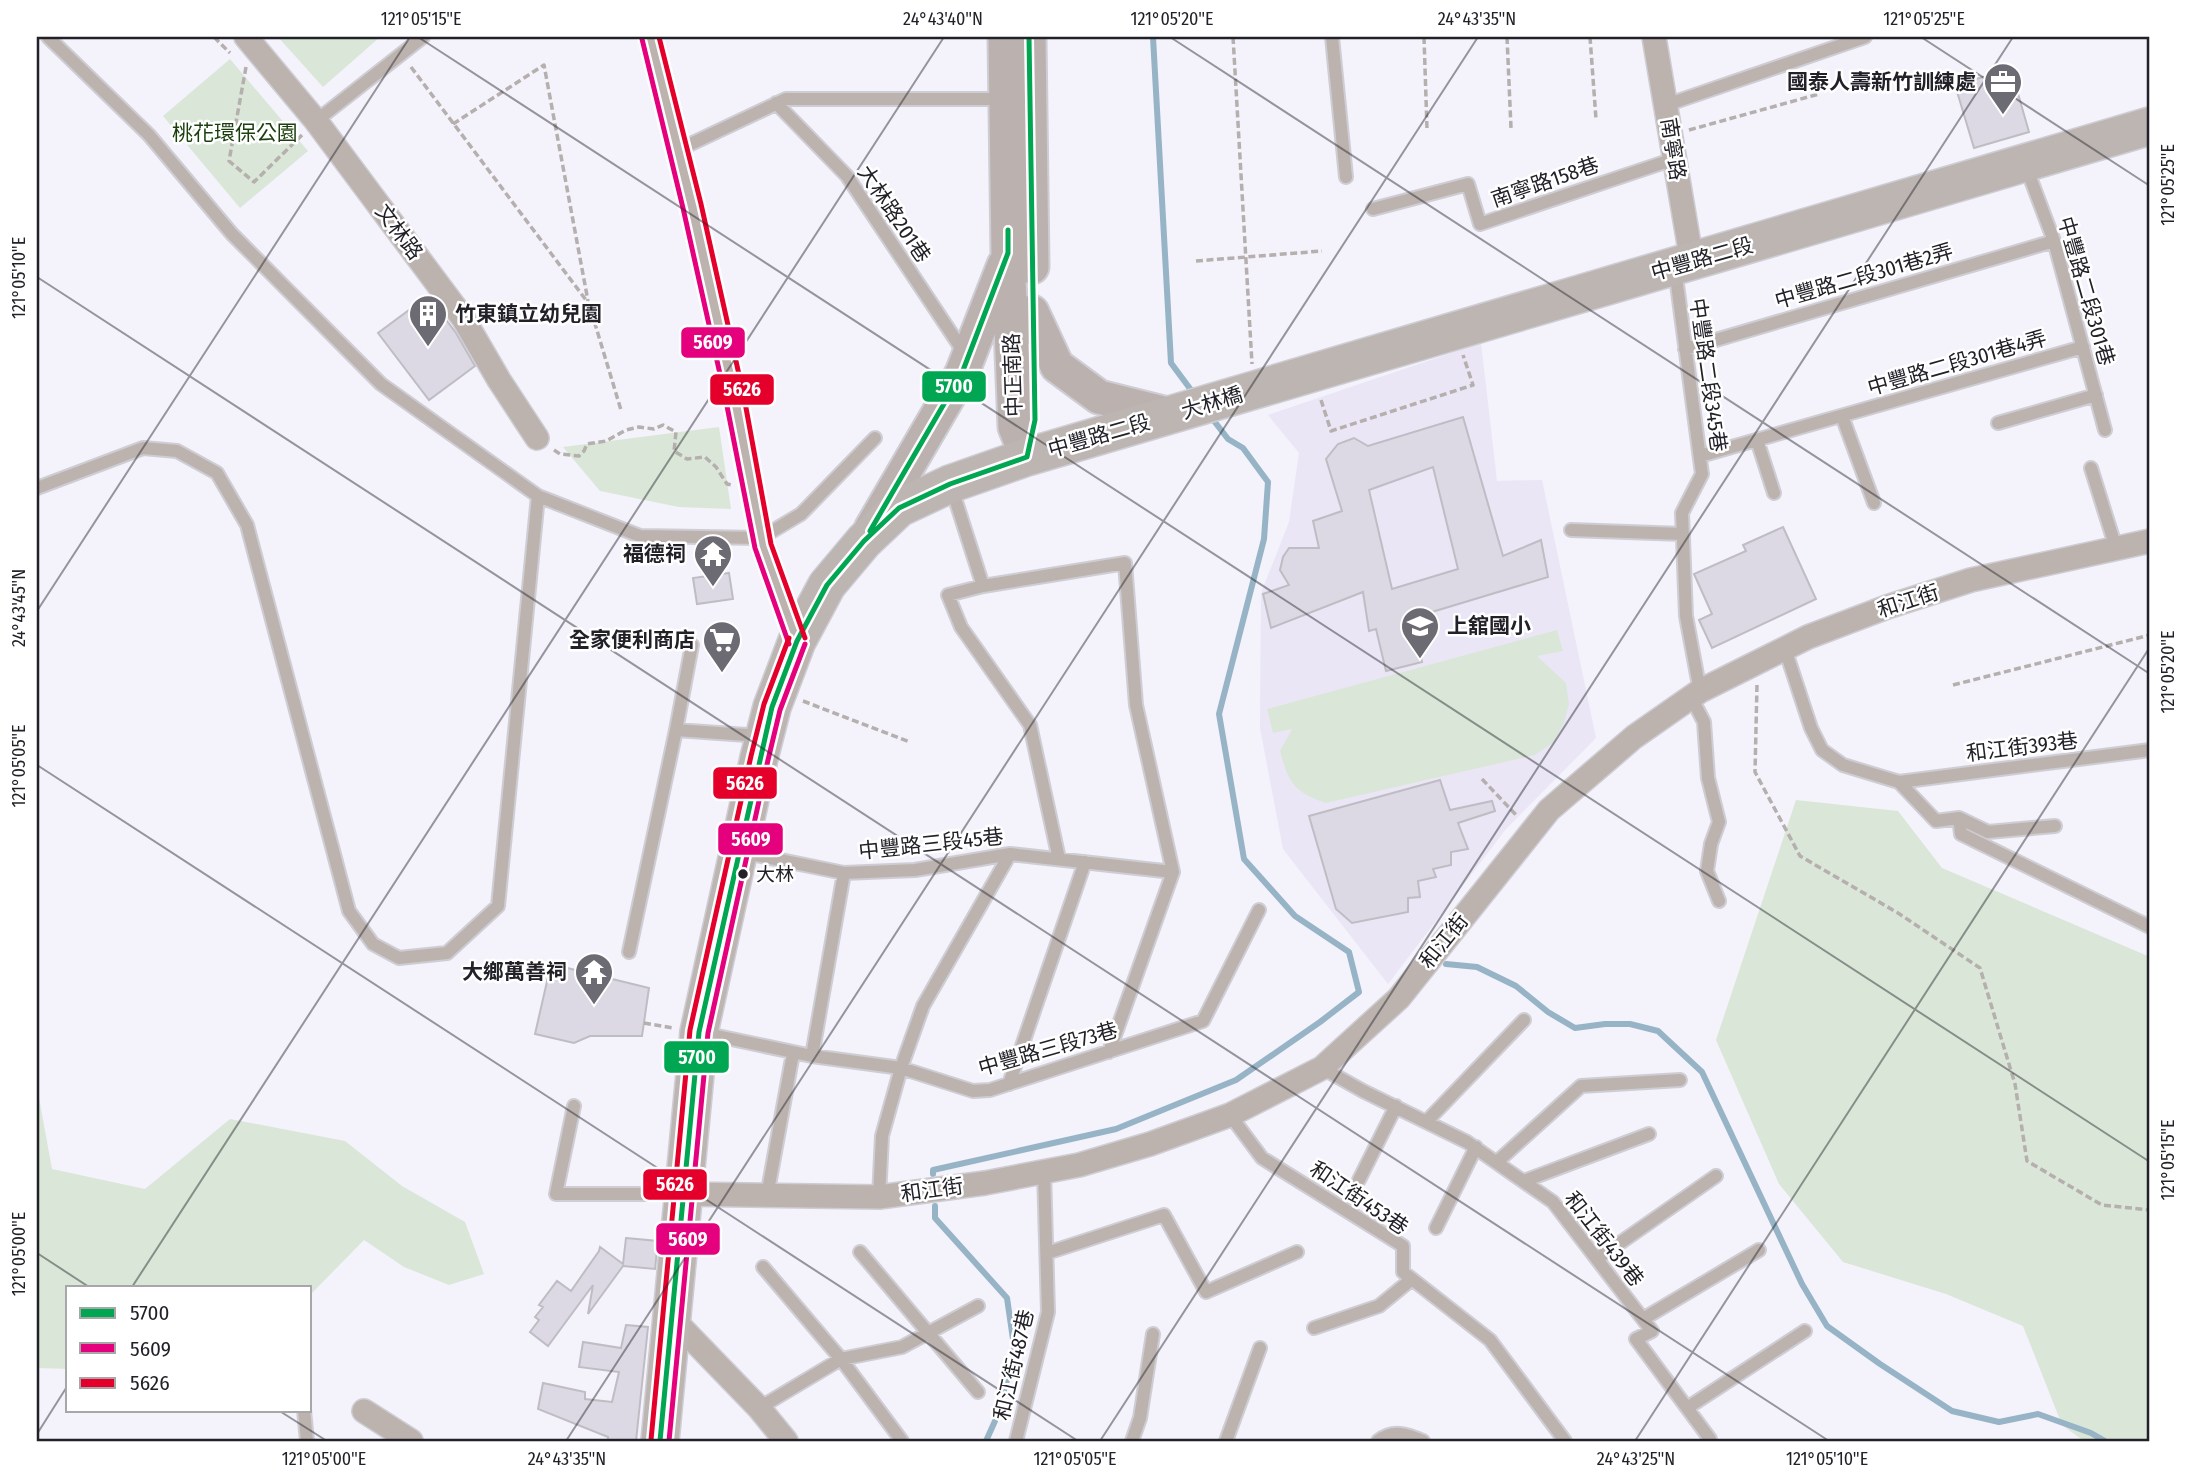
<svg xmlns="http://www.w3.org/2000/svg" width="2187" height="1478" viewBox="0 0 2187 1478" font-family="'Fira Sans Condensed','Noto Sans TC',sans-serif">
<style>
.education{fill:#eae6f6}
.green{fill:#dae7d8}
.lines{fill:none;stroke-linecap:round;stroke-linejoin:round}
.stream{stroke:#96b4c6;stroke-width:6}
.building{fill:#ddd9e4;stroke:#bfbcc3;stroke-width:2;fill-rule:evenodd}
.lane-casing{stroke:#cfcdd4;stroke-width:16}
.street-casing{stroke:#cfcdd4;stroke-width:26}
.secondary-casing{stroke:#cfcdd4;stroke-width:37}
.primary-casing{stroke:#cfcdd4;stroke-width:40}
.path{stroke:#b5afad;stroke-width:3.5;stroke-dasharray:7 3.5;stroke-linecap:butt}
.lane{stroke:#bcb3af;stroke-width:12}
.street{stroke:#bcb3af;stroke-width:23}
.secondary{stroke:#bbb2af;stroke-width:33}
.primary{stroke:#bdb5b2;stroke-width:37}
.bus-1-casing{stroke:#fff;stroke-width:10}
.bus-2-casing{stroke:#fff;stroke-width:10}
.bus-3-casing{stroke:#fff;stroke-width:10}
.bus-1{stroke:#00a651;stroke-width:5}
.bus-2{stroke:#e5007d;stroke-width:5}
.bus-3{stroke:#e4002b;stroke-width:5}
.ticks{fill:none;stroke:#222128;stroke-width:2;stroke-opacity:0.45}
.bus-dot{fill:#222128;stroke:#fff;stroke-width:2.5}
.labels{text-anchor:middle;stroke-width:5;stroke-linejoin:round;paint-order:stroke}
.bus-label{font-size:19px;fill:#222128;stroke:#fff;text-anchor:start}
.poi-label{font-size:21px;font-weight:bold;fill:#222128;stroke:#fff;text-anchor:end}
.park-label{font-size:21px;fill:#1a3e0c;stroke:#fff}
.street-label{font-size:21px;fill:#222128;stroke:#fff}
.line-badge{stroke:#fff;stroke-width:2.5}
.badge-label{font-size:19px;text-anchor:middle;font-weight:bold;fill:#fff}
.neatline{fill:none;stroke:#222128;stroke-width:2.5}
.ticks-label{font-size:18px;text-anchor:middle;fill:#222128}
</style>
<rect width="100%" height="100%" fill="#f4f2fb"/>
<!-- education -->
<path class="education" d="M1481,343L1497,481L1542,480L1596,738L1506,829L1388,984L1283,849L1260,728L1261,593L1289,522L1299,453L1268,415Z"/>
<!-- green -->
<path class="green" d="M278,37H380L323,87Z
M230,59L308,151L240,208L163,116Z
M719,427L731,509L679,507L600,491L563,447Z
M1557,630L1563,651L1537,656L1566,683L1569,704L1564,723L1554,742L1535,755L1326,803C1294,792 1289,784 1280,751L1292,729L1273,733L1267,709Z
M1796,800L1898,811L1942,868L2150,957V1441H2084L2062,1425L2023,1326L1946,1294L1843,1262L1779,1184L1716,1040Z
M37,1087L52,1169L145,1189L230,1119L345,1141L402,1186L465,1222L484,1274L449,1285L404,1267L364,1240L310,1295V1287H68V1369L37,1368Z"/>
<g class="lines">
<!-- stream -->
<path class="stream" d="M1153,37L1171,363L1194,394
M1446,964L1477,967L1516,986L1548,1012L1575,1028L1605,1024H1630L1658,1031L1702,1072L1802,1284L1827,1326L1880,1364L1952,1411L1999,1422L2038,1414L2091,1433L2105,1441
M933,1174V1170L1116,1129L1236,1080L1320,1022L1359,992L1349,952L1295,916L1244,859L1219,714L1264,539L1268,482L1243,448L1228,439L1211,417
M935,1206V1218L1007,1298L1015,1353L995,1421L986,1441"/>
</g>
<!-- building -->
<path class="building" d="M2011,69L2029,132L1974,148L1955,85Z
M428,296L456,333L475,366L429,400L378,333Z
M1463,417L1503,556L1541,540L1548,577L1412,618L1422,662L1386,671L1376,629L1369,631L1363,592L1271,628L1263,594L1289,585L1280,570L1283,557L1289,548H1319L1313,521L1342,511L1326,459L1338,444L1354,438L1368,446ZM1433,467L1458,569L1392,589L1369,490Z
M1783,527L1816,599L1712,648L1699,620L1712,614L1694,574L1746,551L1743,545Z
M729,573L733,599L697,604L693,578Z
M1440,780L1450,810L1492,801L1495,811L1458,823L1468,849L1451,852V865L1433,869L1436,877L1418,881L1420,897L1408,898V912L1352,923L1336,909L1309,816Z
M551,964L649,988L642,1036H590L574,1043L535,1034Z
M626,1238L658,1241L655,1269L623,1266L588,1314L593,1285L548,1346L530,1332L539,1320L535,1317L543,1307L539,1305L557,1281L571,1291L599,1251L600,1247L623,1264Z
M626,1325L648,1327L636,1441H608V1437L538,1409L543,1383L585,1392V1399L612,1402L619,1372L579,1367L583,1342L621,1348Z"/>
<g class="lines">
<defs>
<path id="lane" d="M48,37L149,135L232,234L381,384L538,496L640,536L761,538L801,514L875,438
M1332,37L1346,177
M776,103L847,176L965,354
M1666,105L1865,37
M316,121L423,37
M678,150L786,99H1006
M2025,164L2054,241L2105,430
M1373,209L1468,184L1480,224L1674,159
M1675,269L1702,474L1682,513L1686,616L1700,691
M1685,349L2054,241
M1842,416L1874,503
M1998,423L2096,395
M1757,440L1774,493
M1700,456L2083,347
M2091,468L2116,548
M951,486L983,586L1125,563L1136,705L1173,872
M37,488L143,448L177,451L217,473L247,525L349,911L373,944L399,958L447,953L498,906L538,496
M1571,530L1683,534
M983,586L948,595L961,627L1030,725L1059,859
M1785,649L1811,728L1822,750L1843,765L1899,782L2150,750
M1691,697L1704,722L1708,778L1719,822L1711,844L1707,871L1719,901
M676,730L761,736
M1899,782L1936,821L1959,818L1988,832L2055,826
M1959,818L1961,834L2150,927
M741,852L844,873L915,870L1010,854L1173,872
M629,952L676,730L692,645
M703,1033L812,1056L901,1068L973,1091L990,1090L1203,1021L1259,910
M1109,1052L1173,872
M812,1056L844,873
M1322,1068L1363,1091L1467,1142L1553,1202L1652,1331L1636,1339L1710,1439
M1009,1084L1085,862
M574,1106L556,1194H680
M1230,1115L1262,1158L1403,1246V1272L1490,1340L1565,1441
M1427,1121L1524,1020
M1497,1162L1581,1086L1680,1080
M1359,1180L1396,1106
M1524,1181L1649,1134
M767,1196L793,1053
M879,1197L882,1136L901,1068L923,1006L1010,854
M1436,1228L1476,1147
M860,1252L978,1392
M1047,1253L1164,1215L1206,1292L1297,1252
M1597,1259L1716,1176
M763,1267L841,1359L902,1441
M1643,1319L1759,1250
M1314,1328L1379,1306L1412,1279
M759,1408L841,1359L902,1347L978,1306
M1687,1408L1805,1331
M304,1410L307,1441
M1016,1441L1048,1312L1044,1171
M1132,1441L1140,1418L1153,1334
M1226,1441L1260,1348
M1378,1441C1393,1429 1407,1434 1423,1441"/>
<path id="street" d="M246,37L316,121L463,318L499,380L537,438
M650,37L692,206L735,399L763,546L797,641
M1654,37L1692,262
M683,1194L879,1197L985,1183L1079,1165L1150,1144L1230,1115L1322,1068L1399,998L1549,810L1634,737L1700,691L1808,637L1887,607L1971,580L2150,541
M671,1317L759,1408L786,1441
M364,1411L411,1441"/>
<path id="secondary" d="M1005,37L1008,253L1015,427L1027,457
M1029,37L1032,267
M1032,312L1057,366L1099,397L1171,415
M871,529L962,373L1004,265"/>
<path id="primary" d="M660,1441L699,1032L759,758L772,707L797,641L827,585L864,541L899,508L950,484L1027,457L2150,126"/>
</defs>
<!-- lane casing -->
<use href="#lane" class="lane-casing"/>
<!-- street casing -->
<use href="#street" class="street-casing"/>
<!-- secondary casing -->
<use href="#secondary" class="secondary-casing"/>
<!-- primary casing -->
<use href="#primary" class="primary-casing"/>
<!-- path -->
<path class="path" d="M214,37L230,53
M1233,37L1252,364
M1424,37L1427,129
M1507,37L1511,128
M1590,37L1596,119
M246,67L229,161L254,182L302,135
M411,67L589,304L621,410
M453,124L544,65L588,301
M1689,130L1819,94
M1196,261L1322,251
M1321,400L1331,431L1473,385L1463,355
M554,450L560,454L579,456L584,451L587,444L606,441L626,430L639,427L654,429L663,425L676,432L674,451L687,459L705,457L716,467L727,484L732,485
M1757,685L1755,772L1800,856L1898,913L1980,968L2015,1084L2027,1161L2102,1205L2150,1210
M1953,685L2150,635
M803,701L910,742
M1482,779L1518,817
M644,1023L673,1028"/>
<!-- lane -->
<use href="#lane" class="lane"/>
<!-- street -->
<use href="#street" class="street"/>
<!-- secondary -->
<use href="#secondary" class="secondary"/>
<!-- primary -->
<use href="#primary" class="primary"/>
<defs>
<path id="bus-1" d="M870,531L962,373L1008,253V230
M660,1441L699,1032L772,707L797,641L827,585L864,541L899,508L950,484L1027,457L1035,420L1029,37"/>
<path id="bus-2" d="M642,39L683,208L726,401L755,548L789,644
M669,1441L708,1033L768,760L780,710L805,644"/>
<path id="bus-3" d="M659,37L701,204L744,397L771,544L805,638
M651,1440L690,1030L751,756L764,704L789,638"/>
</defs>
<!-- bus-1 casing -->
<use href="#bus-1" class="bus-1-casing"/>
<!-- bus-2 casing -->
<use href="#bus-2" class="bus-2-casing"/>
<!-- bus-3 casing -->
<use href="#bus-3" class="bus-3-casing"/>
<!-- bus-1 -->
<use href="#bus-1" class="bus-1"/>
<!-- bus-2 -->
<use href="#bus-2" class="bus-2"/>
<!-- bus-3 -->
<use href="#bus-3" class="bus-3"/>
</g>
<!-- ticks -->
<path class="ticks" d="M418,37L2150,1162M1170,37L2150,674M1921,37L2150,186M37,277L1829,1441M37,611L410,37M37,765L1078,1441M37,1253L89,1287M132,1287L944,37M278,1410L327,1441M37,1434L68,1385M566,1441L1478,37M1100,1441L2013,37M1635,1441L2150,647"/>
<!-- icons -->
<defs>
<symbol id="office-pin" viewBox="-11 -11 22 30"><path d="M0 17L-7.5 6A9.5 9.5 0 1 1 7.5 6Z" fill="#6c6a72" stroke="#fff"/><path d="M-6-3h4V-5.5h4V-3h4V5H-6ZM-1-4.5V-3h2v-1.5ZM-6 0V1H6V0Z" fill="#fff"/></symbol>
<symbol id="building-pin" viewBox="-11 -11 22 30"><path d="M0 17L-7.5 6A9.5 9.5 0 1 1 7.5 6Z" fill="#6c6a72" stroke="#fff"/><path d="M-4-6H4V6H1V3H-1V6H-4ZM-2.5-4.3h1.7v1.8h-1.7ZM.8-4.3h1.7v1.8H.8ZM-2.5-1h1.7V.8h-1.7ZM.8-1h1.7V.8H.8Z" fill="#fff"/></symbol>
<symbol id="temple-pin" viewBox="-11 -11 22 30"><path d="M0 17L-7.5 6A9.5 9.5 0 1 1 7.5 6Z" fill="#6c6a72" stroke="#fff"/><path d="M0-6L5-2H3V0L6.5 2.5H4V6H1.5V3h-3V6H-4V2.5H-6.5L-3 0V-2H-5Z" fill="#fff"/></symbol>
<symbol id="school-pin" viewBox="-11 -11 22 30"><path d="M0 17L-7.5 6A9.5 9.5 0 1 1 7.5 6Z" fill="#6c6a72" stroke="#fff"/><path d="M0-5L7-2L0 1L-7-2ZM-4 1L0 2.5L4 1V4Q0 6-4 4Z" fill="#fff"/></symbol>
<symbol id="supermarket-pin" viewBox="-11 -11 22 30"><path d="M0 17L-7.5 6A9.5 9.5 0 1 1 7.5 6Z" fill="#6c6a72" stroke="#fff"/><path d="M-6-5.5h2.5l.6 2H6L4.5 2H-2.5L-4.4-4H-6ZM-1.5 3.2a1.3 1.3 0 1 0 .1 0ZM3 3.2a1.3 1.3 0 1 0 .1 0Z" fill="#fff"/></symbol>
</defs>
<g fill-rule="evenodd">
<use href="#office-pin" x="1981" y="60" width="44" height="60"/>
<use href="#building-pin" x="406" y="292" width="44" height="60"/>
<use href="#temple-pin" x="691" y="532" width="44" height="60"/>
<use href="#school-pin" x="1398" y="604" width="44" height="60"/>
<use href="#supermarket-pin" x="700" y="618" width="44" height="60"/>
<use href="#temple-pin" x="572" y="950" width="44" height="60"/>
</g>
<!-- markers -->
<circle class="bus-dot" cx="743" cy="874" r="6"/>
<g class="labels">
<!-- bus labels -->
<g class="bus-label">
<text x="756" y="881">大林</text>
</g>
<!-- poi labels -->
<g class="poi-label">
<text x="1976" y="89">國泰人壽新竹訓練處</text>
<text x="455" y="321" text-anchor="start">竹東鎮立幼兒園</text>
<text x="686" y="561">福德祠</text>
<text x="1447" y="633" text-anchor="start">上舘國小</text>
<text x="695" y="647">全家便利商店</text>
<text x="567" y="979">大鄉萬善祠</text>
</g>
<!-- park labels -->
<g class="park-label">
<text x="235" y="140">桃花環保公園</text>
</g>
<!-- street labels -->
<g class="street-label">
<text transform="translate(1673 149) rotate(81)" y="7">南寧路</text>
<text transform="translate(1545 182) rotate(-19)" y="7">南寧路158巷</text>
<text transform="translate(894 214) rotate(56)" y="7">大林路201巷</text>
<text transform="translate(399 232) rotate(53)" y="7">文林路</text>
<text transform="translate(1702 259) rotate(-16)" y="7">中豐路二段</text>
<text transform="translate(1864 276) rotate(-16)" y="7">中豐路二段301巷2弄</text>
<text transform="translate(2086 291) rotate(74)" y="7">中豐路二段301巷</text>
<text transform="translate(1957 363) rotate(-16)" y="7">中豐路二段301巷4弄</text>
<text transform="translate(1013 375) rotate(-92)" y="7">中正南路</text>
<text transform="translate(1708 375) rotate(82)" y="7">中豐路二段345巷</text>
<text transform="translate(1212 403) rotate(-17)" y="7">大林橋</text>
<text transform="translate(1099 436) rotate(-16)" y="7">中豐路二段</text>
<text transform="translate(1908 601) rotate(-18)" y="7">和江街</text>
<text transform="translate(2022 747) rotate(-7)" y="7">和江街393巷</text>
<text transform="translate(931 844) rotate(-6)" y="7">中豐路三段45巷</text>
<text transform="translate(1444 941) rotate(-51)" y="7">和江街</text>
<text transform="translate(1048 1049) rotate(-16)" y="7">中豐路三段73巷</text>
<text transform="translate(932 1190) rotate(-8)" y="7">和江街</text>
<text transform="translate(1359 1198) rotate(34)" y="7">和江街453巷</text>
<text transform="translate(1604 1239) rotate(52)" y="7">和江街439巷</text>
<text transform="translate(1014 1365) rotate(-77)" y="7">和江街487巷</text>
</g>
</g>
<g class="line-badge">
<rect x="680" y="326" width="66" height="33" rx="7" fill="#e5007d"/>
<rect x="921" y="370" width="66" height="33" rx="7" fill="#00a651"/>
<rect x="709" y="373" width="66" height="33" rx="7" fill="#e4002b"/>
<rect x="712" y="766" width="66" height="34" rx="7" fill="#e4002b"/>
<rect x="717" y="822" width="67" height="34" rx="7" fill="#e5007d"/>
<rect x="663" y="1040" width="67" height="34" rx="7" fill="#00a651"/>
<rect x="642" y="1168" width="66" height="33" rx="7" fill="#e4002b"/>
<rect x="655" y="1222" width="66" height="34" rx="7" fill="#e5007d"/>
</g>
<g class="badge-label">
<text x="713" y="349">5609</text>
<text x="954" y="393">5700</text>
<text x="742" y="396">5626</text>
<text x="745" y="790">5626</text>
<text x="751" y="846">5609</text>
<text x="697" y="1064">5700</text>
<text x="675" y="1191">5626</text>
<text x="688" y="1246">5609</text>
</g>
<!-- border -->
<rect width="2187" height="1478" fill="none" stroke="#ffffff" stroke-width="77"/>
<!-- legend -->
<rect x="66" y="1286" width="245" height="126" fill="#ffffff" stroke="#a7a6a9" stroke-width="2"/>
<rect x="80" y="1308" width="35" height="10" fill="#00a651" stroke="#a7a6a9" stroke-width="2"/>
<text x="130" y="1320" font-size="21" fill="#222128">5700</text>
<rect x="80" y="1343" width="35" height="10" fill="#e5007d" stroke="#a7a6a9" stroke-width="2"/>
<text x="130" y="1356" font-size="21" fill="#222128">5609</text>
<rect x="80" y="1378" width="35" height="10" fill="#e4002b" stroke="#a7a6a9" stroke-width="2"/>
<text x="130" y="1390" font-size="21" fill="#222128">5626</text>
<rect x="38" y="38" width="2110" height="1402" class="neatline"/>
<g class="ticks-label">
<text x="421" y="25">121°05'15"E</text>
<text x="943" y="25">24°43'40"N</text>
<text x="1172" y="25">121°05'20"E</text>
<text x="1477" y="25">24°43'35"N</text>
<text x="1924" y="25">121°05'25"E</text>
<text transform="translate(2168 185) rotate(-90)" y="6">121°05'25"E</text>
<text transform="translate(19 278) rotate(-90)" y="6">121°05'10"E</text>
<text transform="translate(19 608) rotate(-90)" y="6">24°43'45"N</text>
<text transform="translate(2168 672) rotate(-90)" y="6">121°05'20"E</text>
<text transform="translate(19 766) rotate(-90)" y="6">121°05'05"E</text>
<text transform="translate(2168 1160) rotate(-90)" y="6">121°05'15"E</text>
<text transform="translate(19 1254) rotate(-90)" y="6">121°05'00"E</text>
<text x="324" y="1465">121°05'00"E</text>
<text x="567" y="1465">24°43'35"N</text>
<text x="1075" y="1465">121°05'05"E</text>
<text x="1636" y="1465">24°43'25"N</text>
<text x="1827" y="1465">121°05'10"E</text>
</g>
</svg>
